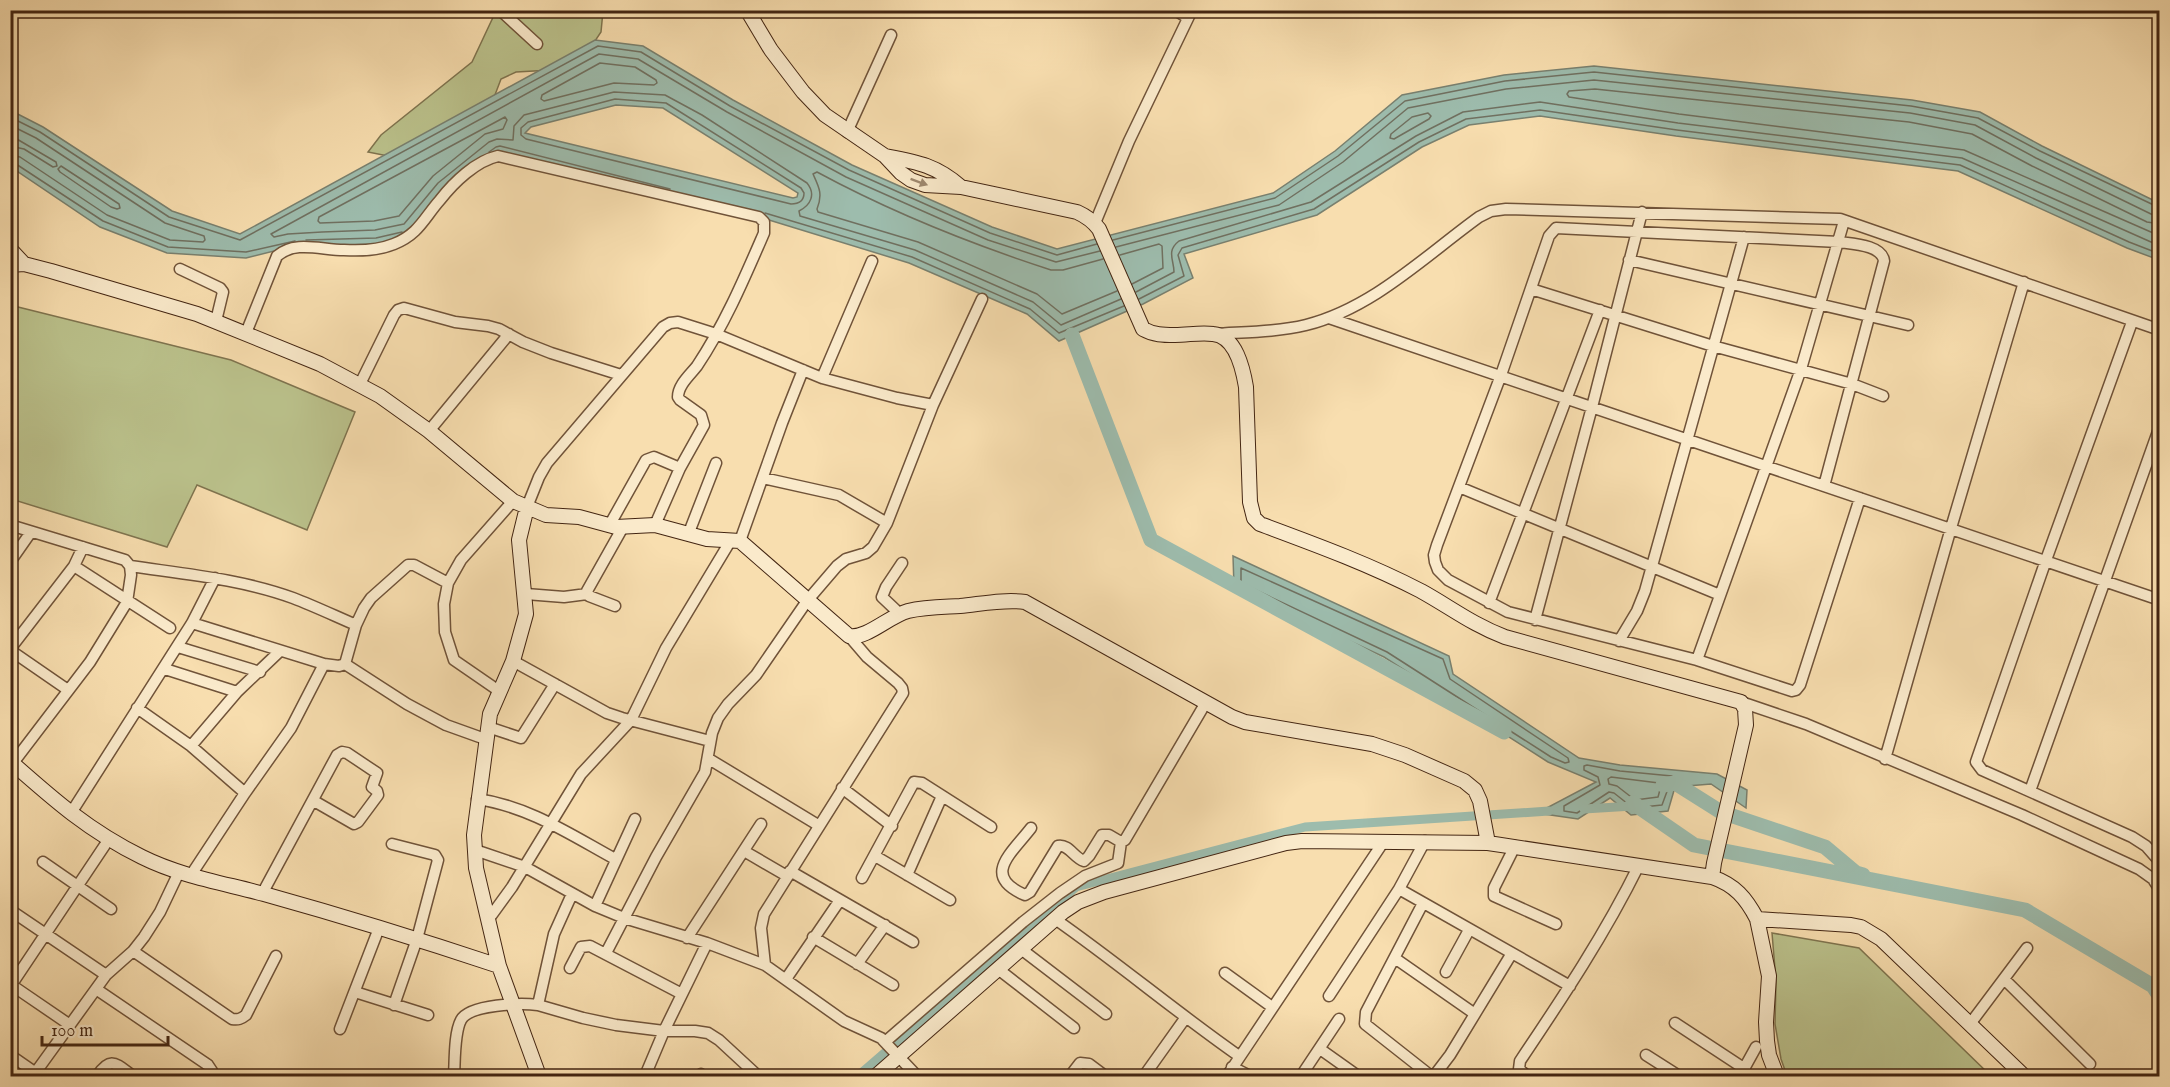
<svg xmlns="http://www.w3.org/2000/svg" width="2170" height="1087" viewBox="0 0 2170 1087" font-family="'IM FELL English',serif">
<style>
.green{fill:#bbc28c;stroke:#7f744f;stroke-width:1.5}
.water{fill:#9dbcad;stroke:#79806f;stroke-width:1.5;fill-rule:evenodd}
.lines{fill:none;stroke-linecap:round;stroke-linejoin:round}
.shore{stroke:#707060;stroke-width:1.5}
.canal{stroke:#9dbcad;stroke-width:9}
.river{stroke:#9dbcad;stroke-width:15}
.street-casing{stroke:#705339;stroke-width:13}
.secondary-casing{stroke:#432512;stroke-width:16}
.street{stroke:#faeacb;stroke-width:10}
.secondary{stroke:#faeacb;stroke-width:14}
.oneway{fill:#9e886e}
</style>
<rect width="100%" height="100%" fill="#f8deaf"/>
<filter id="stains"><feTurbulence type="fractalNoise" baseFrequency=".00333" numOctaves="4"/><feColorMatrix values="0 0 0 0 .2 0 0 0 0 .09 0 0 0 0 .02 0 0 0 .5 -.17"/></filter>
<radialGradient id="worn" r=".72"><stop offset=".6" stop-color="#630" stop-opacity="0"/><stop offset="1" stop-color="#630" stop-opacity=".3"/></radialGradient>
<!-- green -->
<path class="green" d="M496,11H603L601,32L587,53L552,70L516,72L501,79L490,108L393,157L368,152L381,135L472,62Z
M10,305L231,360L355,412L307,530L197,485L167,547L11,499Z
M1772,933L1859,948L1991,1076H1787L1781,1059L1775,1024L1776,981Z"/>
<!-- water -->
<path class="water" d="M595,40L643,46L733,100L852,165L992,227L1057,249L1273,193L1335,151L1402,95L1504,75L1594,66L1912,100L1980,112L2042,146L2159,203V260L2127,248L1958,171L1676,136L1540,116L1469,125L1422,147L1317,215L1184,254L1193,278L1143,304L1059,341L1027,314L909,263L769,220L498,152L447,193L412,236L376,244L290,247L246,258L167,253L100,227L11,167L10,110L43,127L172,211L240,234ZM616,105L663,108L798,193L797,197L793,198L525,133L531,127Z
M1233,556L1449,656L1453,674L1579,758L1620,765L1717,774L1747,790L1746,808L1711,784L1675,787L1668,811L1631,815L1610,798L1578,819L1537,813L1596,782L1548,762L1384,657L1234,587Z"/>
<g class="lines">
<!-- shore -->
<path class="shore" d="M600,63L635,67L656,80L657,83L654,85L614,83L544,101L541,99L542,95Z
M615,99L666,103L801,188L804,193C804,201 799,204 791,204L526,139L521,135V128L528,122Z
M1428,113L1431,116L1429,119L1394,139L1390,138L1391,134L1412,117Z
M10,117L40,132L169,217L240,240L598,46L641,52L730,106L849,170L990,233L1057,255L1097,244
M505,117L507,120L503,129L485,134L433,176L399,216L374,221L320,223L318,221L319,217Z
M10,125L36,138L165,223L204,236L205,240L203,242L170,240L107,215L20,157L10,155
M10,135L56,162L57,166L53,167L24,149L10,146
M489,152L496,147L500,146L670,189
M10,163L16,164L103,221L168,247L246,252L295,241
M61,166L119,204L120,208L117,209L111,207L60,172L58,169Z
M765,213L912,257L1030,309L1059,333L1124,306
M2160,224L2147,222L2032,166L1972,134L1909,122L1595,89L1569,91L1567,94L1569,97L1679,114L1964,150L2160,236
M306,240L376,238L402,232
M1113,240L1275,198L1338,156L1405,101L1505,81L1594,72L1911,106L1978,118L2040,151L2160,208
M1116,247L1279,205L1343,162L1408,108L1506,89L1594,80L1910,113L1975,125L2036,158L2151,214L2160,215
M1100,251L1056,262L988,240L846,177L727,112L638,59L599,54L271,234L274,237L288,234L322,232L375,230L404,224L438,183L489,142L497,139L513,140L514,126L524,115L614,92L665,95L702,115L807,183C816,194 811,205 799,211L800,216L915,250L1033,302L1061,325L1121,299
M1120,255L1159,244L1162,246L1163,268L1132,284
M1103,259L1063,270H1051C971,244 891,212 817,172L813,174C819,187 823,194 817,209L818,212L918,242L1037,294L1062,314L1117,291
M1136,292L1174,272C1174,260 1166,251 1179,241L1311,202L1416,136L1463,112L1540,102L1678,123L1962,158L2160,246
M1139,299L1184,276L1178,255L1182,248L1314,209L1419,142L1466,119L1540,110L1677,130L1960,165L2129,242L2160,254
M1241,568L1443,659L1450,679L1568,758L1569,762L1565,763L1551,757L1387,652L1241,583Z
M1587,765L1620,771L1672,776L1674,780L1669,786L1662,805L1633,808L1614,793L1609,792L1577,813L1564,811V806L1600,785L1598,777L1584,770V766Z
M1611,777L1659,783L1661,786L1658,797L1635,800L1617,786L1609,784L1608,779Z"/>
<!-- canal -->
<path class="canal" d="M1584,809L1633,806
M858,1076L1076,887L1305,827L1549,811"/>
<!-- river -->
<path class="river" d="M1072,335L1151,540L1504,732
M1663,785L1675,783L1721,812L1825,847L1856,873L1863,875
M1633,803L1694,845L2025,910L2153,986L2160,997"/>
<defs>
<path id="street" d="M500,10L537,44
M1175,10L1188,18
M847,132L891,35
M1095,223L1129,141L1192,10
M1629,260L1908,325
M180,269L220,288L223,292L216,321
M1531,289L1713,346L1852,384L1883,396
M1329,318L2160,600
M2132,322L2046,560L1976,762L1982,770L2132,837L2146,846L2160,862
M246,333L277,256C295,240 321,250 344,250C360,251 379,250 394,244C419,234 424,218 440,200C454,182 476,161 498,156L759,217L764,222V233C744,279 725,324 697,366C690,375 678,385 678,397L680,400L701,415L704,425L680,468L655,525
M1215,334C1245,332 1277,332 1306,325C1373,308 1425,256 1479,217L1491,211L1506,209L1840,219L2160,330
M822,378L872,261
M360,384L394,315L398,310L404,308L455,322L488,326L499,329L523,342L551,353L621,375
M429,431L509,334
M763,478L839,495L887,523
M1824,486L1884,261C1882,245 1853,244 1839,242L1556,228L1549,236L1501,375L1437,545L1434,555L1435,562L1438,570L1448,580L1508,612L1697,660L1792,691L1796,690L1800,685L1860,498
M1459,487L1720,595
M527,507L539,477L547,463L663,327L670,323L678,322L716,334L822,378L897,398L933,405
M10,525L125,560L130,566L131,575L127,602L90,662L13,763
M609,526L646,460L654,457L680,468
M688,535L716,463
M740,541L782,423L803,370
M10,562L31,532
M74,566L170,628
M130,566C184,574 241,579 293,598C314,606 335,616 356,625
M526,594L564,597L587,594
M1489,603L1600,310
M615,606L589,596L587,591L623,527
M900,614L882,597L886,587L902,563
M1535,620L1592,407L1642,212
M192,623L324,664
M1619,641L1637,611L1645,591L1744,237
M178,647L260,672
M10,649L74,566L83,547
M10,650L68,690
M1697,660L1801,369L1844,221
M513,661L607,713L622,718L710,741
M345,664L407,704L446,725L485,739
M165,669L237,692
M499,691L454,660L445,632L444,604L448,583L461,560L513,501
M1741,702L1806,724L2022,815L2139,869L2153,879L2160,890
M137,708L191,746L245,793
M488,727L521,738L555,684
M191,746L237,692L280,651
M709,759L818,825
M1885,759L1951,528L2024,282
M842,788L892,826
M2030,791L2160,426
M477,799C528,806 571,835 615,859
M71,813L192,623L215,578
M635,819L595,906L624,918L707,943L765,965L844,1021L881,1038L917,1076
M1031,828C1011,854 981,876 1025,895L1030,892L1058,846C1069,844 1074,858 1084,861L1089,856L1102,835H1109L1121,842L1125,840L1205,704
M1425,841L1399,889L1570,986
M392,844L435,855L438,860L417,939L394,1005
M1515,846L1494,888V896L1556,924
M475,850L525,867L595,906
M744,851L787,876
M875,856L950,900
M43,862L111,909
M790,871L913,942
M191,875L245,793L291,728L324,664L339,666L345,664L356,625L364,608L371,598L408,565H414L448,583
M907,875L942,796
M862,878L914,782L922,783L991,827
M262,894L337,755L342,752L347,753L377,773L372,787L377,791L378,795L358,822L354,824L314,801
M1423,903L1366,1012L1365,1024L1431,1076
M10,910L106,975
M1055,919C1118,963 1176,1012 1239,1056
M488,920L512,887L581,774L631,720L666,648L731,540
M813,937L893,985
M687,938L761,824
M1021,949L1106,1014
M133,951L232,1019C238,1020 241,1019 246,1015L276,956
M606,953L656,857L705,772L712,733L718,718L728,704L756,675L807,601L837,566L846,559L866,553L873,547L887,523L933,405L982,299
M1396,959L1475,1014
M857,964L885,925
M765,965L761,928L764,914L903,693L902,688L898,683L867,657L849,636
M570,968L581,947L590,946L682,994
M998,969L1074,1028
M1446,972L1469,930
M1225,973L1272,1007
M786,979L840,900
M2004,979L2090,1064
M10,984L70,1025
M10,987L109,839
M96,989L208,1065L212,1071L210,1076
M355,992L428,1015
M1329,996L1399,889
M538,1005L583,1018L616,1025L664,1031H695L708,1033L719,1040L758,1076
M1675,1023L1745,1069
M1970,1024L2027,948
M340,1029L379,928
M885,1042L1023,922L1060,893L1085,876L1118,863L1121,842
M1320,1049L1358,1076
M10,1055L36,1073
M1646,1055L1679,1076
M1232,1067L1250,1076
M701,1074L703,1076
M33,1076L106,975L133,951L144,937L160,912L179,872
M97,1076C111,1055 116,1064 133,1076
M454,1076C455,1061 454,1033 461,1020C470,1004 521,1003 538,1005L554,934L572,894
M645,1076L664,1031L707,943
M1070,1076L1080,1063L1089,1064L1105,1076
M1144,1076L1186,1017
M1227,1076L1384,841
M1301,1076L1339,1019
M1434,1076L1450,1055L1512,953
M1527,1076L1519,1069L1520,1061C1563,997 1605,934 1639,865
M1740,1076L1756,1047"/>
<path id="secondary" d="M747,10L771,50L803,92L825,115L885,156L901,173L911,180L925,185L961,187L1077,212C1086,216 1093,221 1099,229L1143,329C1154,335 1163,335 1175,335C1188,335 1201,332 1213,334C1236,336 1243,369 1246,387L1250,502L1254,518L1260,524C1314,544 1369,564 1421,591C1450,607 1473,625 1505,637L1741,702L1745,709L1746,725L1714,863L1712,877
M885,156C917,162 936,165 961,187
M10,249L24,264
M10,265L24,264L51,271L197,314L320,364L380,396L429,431L513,501L546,515L579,517L616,527L655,525L707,539L740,541L849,636C867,639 889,616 908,611C925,607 943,607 960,606C981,604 1004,599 1025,602L1232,717L1245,722L1372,744L1405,755L1464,781L1475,790L1480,801L1488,843L1712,877C1735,885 1746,898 1757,919L1851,925L1861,927L1881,939L2024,1076
M10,761C54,800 89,831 142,857C180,876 223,883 264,894C343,916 421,940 499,966L539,1076
M1757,919L1769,976L1766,1022L1767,1041L1769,1055L1777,1076
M499,966L476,868L474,835L490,714L513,661L526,614L519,540L527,507
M876,1076L1063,912L1078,902L1104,892L1286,843L1302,841L1488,843"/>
</defs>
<!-- street casing -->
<use href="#street" class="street-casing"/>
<!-- secondary casing -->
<use href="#secondary" class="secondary-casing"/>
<!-- street -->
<use href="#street" class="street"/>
<!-- secondary -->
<use href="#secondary" class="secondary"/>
</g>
<!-- one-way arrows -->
<defs><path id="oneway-solid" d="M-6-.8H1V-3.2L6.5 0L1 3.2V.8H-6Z" transform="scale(1.5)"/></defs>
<use class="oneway" href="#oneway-solid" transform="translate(919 182) rotate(20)"/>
<!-- margin -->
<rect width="2170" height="1087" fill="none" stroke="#f8deaf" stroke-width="36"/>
<rect x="12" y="12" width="2146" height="1063" fill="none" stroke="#432512" stroke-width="3"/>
<rect x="18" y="18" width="2134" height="1051" fill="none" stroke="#432512" stroke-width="1.5"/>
<!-- scale -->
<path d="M42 1036v9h126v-9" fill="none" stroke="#432512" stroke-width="3"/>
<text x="51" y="1036" font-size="18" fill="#432512" stroke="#faeacb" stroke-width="4.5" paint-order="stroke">100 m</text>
<rect width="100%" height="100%" filter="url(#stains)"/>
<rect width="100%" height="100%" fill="url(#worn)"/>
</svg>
